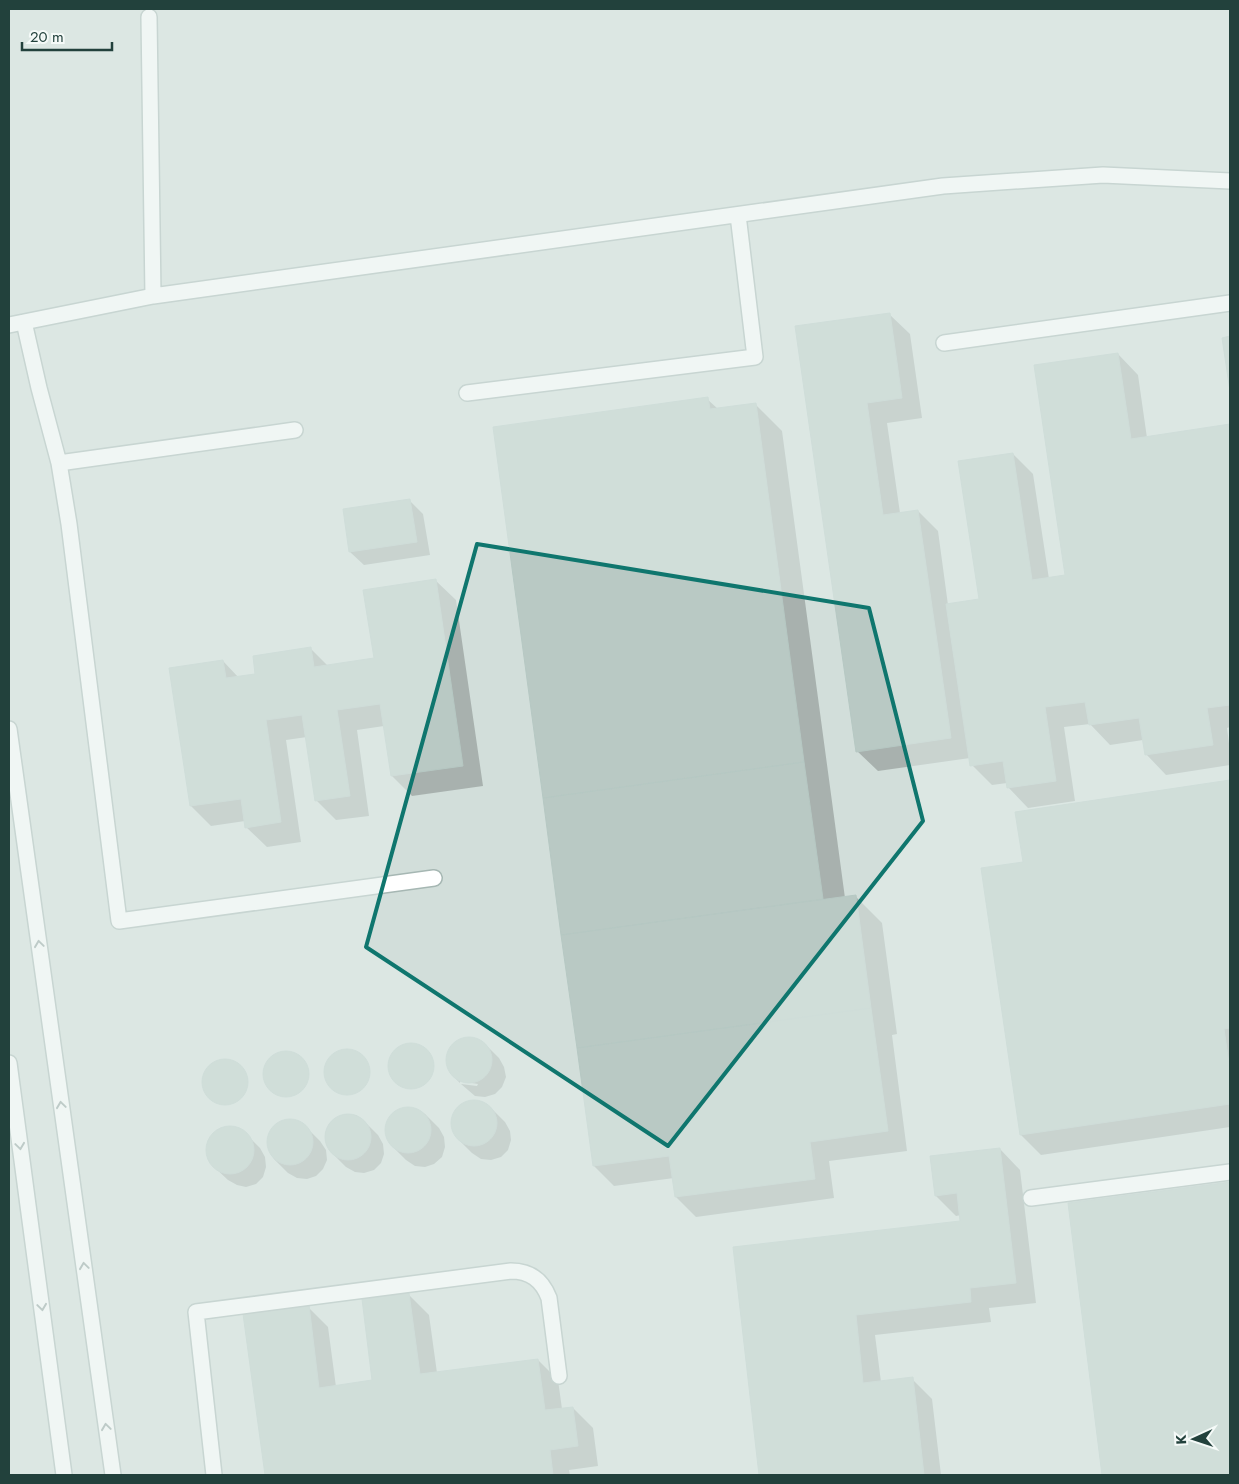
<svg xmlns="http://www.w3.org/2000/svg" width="1239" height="1484" viewBox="0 0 1239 1484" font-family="Jost,sans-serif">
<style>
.built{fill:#d2deda}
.shadow{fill:#0003}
.building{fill:#b9c9c4;stroke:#b6c8c3}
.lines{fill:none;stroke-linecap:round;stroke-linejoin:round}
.service-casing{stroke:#a6b7b3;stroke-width:18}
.tertiary-casing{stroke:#a6b7b3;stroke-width:18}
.service{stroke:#fff;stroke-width:15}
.tertiary{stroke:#fff;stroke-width:15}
.oneway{stroke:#90a09e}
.marked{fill:none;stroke:#0f766e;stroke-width:4;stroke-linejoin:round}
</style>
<rect width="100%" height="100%" fill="#e4eeeb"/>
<!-- built -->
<path class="built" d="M9,9H1230V1475H9Z"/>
<!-- shadow -->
<path class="shadow" d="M889,314L910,334L922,418L887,423L900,513L918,511L938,531L948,605L980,600L1013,454L1033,474L1049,579L1066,576L1118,354L1138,375L1147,438L1230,426V727L1227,728L1230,751V765L1166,775L1146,754L1143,740L1110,745L1090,724L1064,727L1075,801L1028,808L1008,787L1007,783L992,785L972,765L970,758L878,771L857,751L796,327Z
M707,399L718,409L755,404L782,431L845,898L855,896L882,923L897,1034L892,1035L907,1151L829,1161L834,1198L696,1217L676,1197L674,1178L614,1186L594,1166L494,428Z
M410,501L423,514L430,555L364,565L350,552Z
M435,580L456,600L483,786L412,796L392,776L384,726L357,730L369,816L336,820L316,800L307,737L286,740L301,842L267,847L246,827L245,821L211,826L191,806L223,661L239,678L256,675L310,648L328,666L375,660Z
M1230,781V1127L1041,1155L1021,1135L1024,863L1017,813Z
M466,1038L476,1039L485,1044L499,1058L504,1067L506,1077L502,1087L495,1094L485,1097L475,1096L461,1084L477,1086L478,1084L460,1081V1083L453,1076L448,1067L447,1057L450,1048L457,1041Z
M472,1101L482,1102L491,1108L505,1122L510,1131L511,1140L508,1150L501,1157L491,1160L481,1159L472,1153L458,1139L453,1131L452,1121L455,1111L462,1104Z
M406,1108L416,1109L425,1114L439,1128L444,1137L445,1147L442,1157L434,1164L425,1167L415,1166L406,1160L392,1146L387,1137L386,1127L389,1118L396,1111Z
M346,1114L356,1115L364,1121L378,1135L383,1144L384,1154L381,1163L374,1170L364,1173L355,1172L346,1167L332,1153L326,1144L325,1134L329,1124L336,1118Z
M288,1120L297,1121L306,1127L320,1141L326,1150L327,1160L323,1169L316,1176L307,1179L297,1178L288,1173L274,1159L269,1150L268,1140L271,1130L278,1123Z
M227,1127L237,1129L246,1134L260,1148L265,1157L266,1167L263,1177L256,1184L246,1187L237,1185L228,1180L213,1166L208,1157L207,1147L211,1138L218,1131Z
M1000,1149L1020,1170L1036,1303L989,1308L991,1322L875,1335L881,1382L912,1379L932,1399L941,1475H760L735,1248L962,1222L961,1215L956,1216L936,1196Z
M1230,1183V1475H1104L1069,1204Z
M409,1295L429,1315L437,1373L538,1360L558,1380L562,1409L573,1408L593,1428L598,1466L569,1470L570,1475H266L245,1315L308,1307L328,1327L336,1387L374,1382Z"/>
<!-- building -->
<path class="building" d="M890,313L902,398L867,403L883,515L918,510L951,738L856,752L795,326Z
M1230,336V391L1222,338Z
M1118,353L1131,439L1230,424V705L1207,708L1213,745L1145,755L1139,718L1089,725L1085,702L1045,707L1056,781L1007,788L1003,761L970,766L946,604L979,599L958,461L1013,453L1032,580L1065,575L1034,365Z
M708,397L710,409L756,403L804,762L543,798L493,427Z
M410,499L417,542L349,552L343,509Z
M436,579L463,766L391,776L380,704L337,710L350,796L315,801L302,715L266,720L281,822L245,828L241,799L190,806L169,668L223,660L226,678L255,674L253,656L311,647L314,667L374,658L363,590Z
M804,762L823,899L561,935L543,798Z
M1230,780V1028L1224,1029L1230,1070V1104L1020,1135L981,868L1023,862L1015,812Z
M856,895L871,1008L577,1048L561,935Z
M871,1008L888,1131L810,1142L815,1179L675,1197L669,1156L593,1166L577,1048Z
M446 1060a23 23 0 1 1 46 0a23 23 0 1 1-46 0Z
M388 1066a23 23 0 1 1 46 0a23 23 0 1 1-46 0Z
M324 1072a23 23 0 1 1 46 0a23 23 0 1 1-46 0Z
M263 1074a23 23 0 1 1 46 0a23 23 0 1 1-46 0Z
M202 1082a23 23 0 1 1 46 0a23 23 0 1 1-46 0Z
M451 1123a23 23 0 1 1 46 0a23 23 0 1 1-46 0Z
M385 1130a23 23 0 1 1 46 0a23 23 0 1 1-46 0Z
M325 1137a23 23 0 1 1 46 0a23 23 0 1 1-46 0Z
M267 1142a23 23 0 1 1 46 0a23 23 0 1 1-46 0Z
M206 1150a24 24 0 1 1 48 0a24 24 0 1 1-48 0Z
M1000,1148L1016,1283L970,1288L971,1302L856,1315L863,1383L913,1377L924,1475H759L733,1247L960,1221L957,1193L935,1196L930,1156Z
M1230,1182V1475H1102L1068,1203Z
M409,1293L420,1374L538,1359L545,1410L573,1407L578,1446L550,1450L553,1475H265L243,1314L309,1305L319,1388L372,1380L362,1299Z"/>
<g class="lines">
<defs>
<path id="service" d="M149,17L153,296
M24,322L39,388L59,463L69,524L119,921L434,878
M9,325L153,296L943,186L1103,175L1230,181
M944,343L1230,303
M467,393L755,357L738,215
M59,463L295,430
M1031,1198L1230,1172
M214,1475L196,1312L511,1271C530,1271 542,1280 549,1298L559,1376"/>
<path id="tertiary" d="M9,729L113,1475
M9,1063L64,1475"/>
</defs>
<!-- service casing -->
<use href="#service" class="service-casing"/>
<!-- tertiary casing -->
<use href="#tertiary" class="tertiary-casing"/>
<!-- service -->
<use href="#service" class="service"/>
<!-- tertiary -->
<use href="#tertiary" class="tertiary"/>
</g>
<!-- one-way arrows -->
<defs><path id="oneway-chevron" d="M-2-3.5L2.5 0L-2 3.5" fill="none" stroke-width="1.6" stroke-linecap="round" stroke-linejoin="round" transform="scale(1.25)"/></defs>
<g class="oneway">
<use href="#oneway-chevron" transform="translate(39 944) rotate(-98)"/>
<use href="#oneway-chevron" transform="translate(61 1105) rotate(-98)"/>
<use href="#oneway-chevron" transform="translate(20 1146) rotate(82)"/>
<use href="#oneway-chevron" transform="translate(84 1266) rotate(-98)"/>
<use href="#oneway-chevron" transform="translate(42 1307) rotate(82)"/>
<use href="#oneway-chevron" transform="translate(106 1427) rotate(-98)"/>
</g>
<!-- marked area -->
<path d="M0 0H1239V1484H0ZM477,544L869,608L923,821L668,1146L366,947Z" fill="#e4eeeb" fill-opacity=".55" fill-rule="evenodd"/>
<path class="marked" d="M477,544L869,608L923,821L668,1146L366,947Z"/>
<!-- border -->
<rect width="1239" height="1484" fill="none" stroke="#22413c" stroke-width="20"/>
<!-- north arrow -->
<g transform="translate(1194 1439) rotate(267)" stroke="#f5faf8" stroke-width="4" paint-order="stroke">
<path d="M0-4L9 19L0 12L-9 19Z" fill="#22413c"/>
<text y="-8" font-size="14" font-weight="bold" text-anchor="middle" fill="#22413c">K</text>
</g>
<!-- scale -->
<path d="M22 42v8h90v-8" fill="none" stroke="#22413c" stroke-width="2.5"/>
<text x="30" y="42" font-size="15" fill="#22413c" stroke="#f5faf8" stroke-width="4" paint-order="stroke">20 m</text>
</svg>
